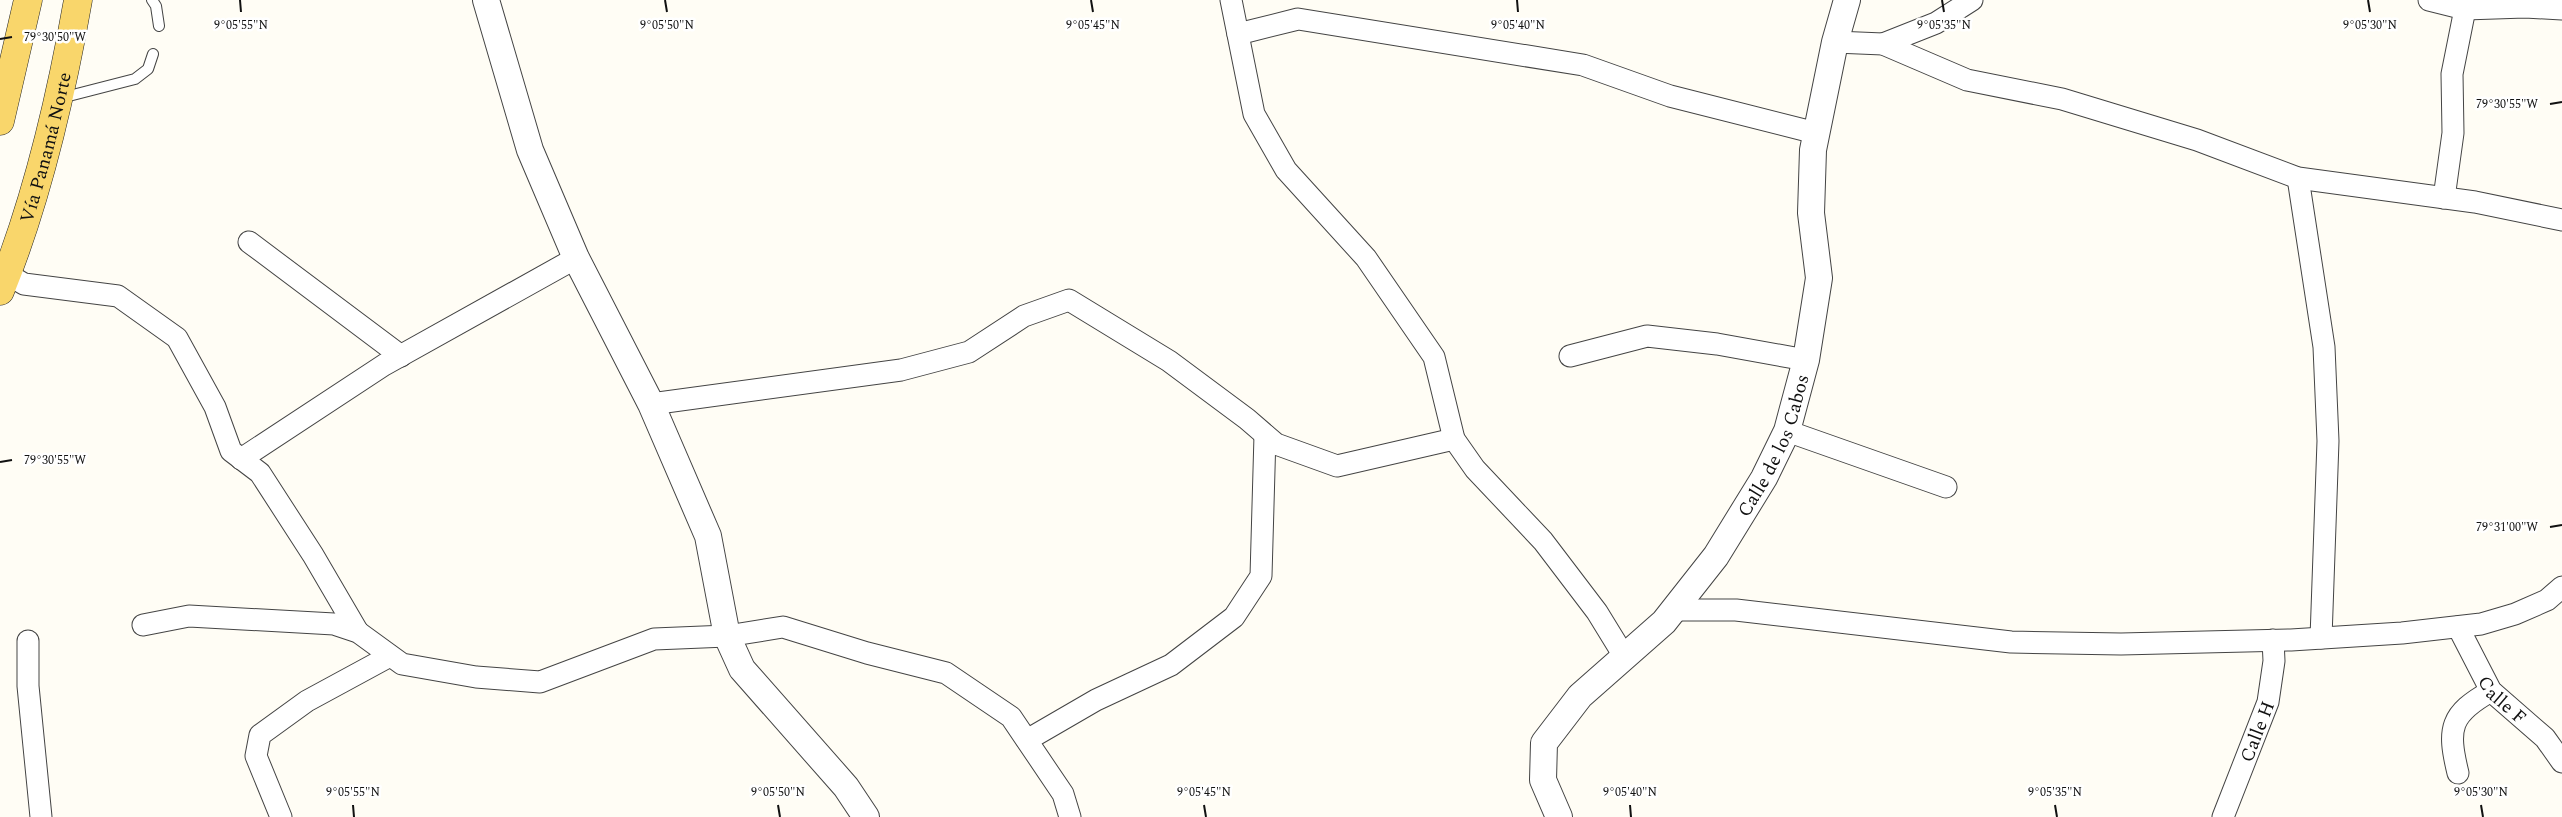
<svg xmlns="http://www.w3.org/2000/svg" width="2562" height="817" viewBox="0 0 2562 817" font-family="Spectral,serif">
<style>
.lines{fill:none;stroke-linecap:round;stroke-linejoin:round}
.service-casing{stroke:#444;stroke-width:12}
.minor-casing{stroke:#444;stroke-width:23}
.tertiary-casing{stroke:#444;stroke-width:28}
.primary-casing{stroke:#222;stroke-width:29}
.service{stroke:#fff;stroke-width:10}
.minor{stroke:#fff;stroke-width:21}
.tertiary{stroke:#fff;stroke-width:26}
.primary{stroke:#f9d66b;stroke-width:28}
.ticks{fill:none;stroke:#111;stroke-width:2}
.labels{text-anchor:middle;stroke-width:5;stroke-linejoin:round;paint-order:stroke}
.street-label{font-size:19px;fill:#111;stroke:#fff}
.ticks-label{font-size:12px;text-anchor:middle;fill:#111;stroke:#fff;stroke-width:5;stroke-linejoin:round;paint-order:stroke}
</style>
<rect width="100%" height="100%" fill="#fffdf5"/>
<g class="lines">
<defs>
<path id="service" d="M152,0L156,6L159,26
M61,98L135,79L148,69L153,54"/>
<g id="minor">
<path d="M1231,0L1254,114L1286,170L1366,258L1434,357L1454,439L1475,469L1543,541L1597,612L1624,656"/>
<path d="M2429,0L2465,9L2525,7L2562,9"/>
<path d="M1238,34L1298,19L1583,65L1670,96L1816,133"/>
<path d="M1835,42L1883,44L1967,80L2062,99L2197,140L2298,178L2475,202L2562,220"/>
<path d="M1883,44L1936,23L1972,0"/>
<path d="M2298,178L2324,347L2328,441L2321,638"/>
<path d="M2444,198L2453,133L2452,74L2465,9"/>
<path d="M249,242L401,356"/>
<path d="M7,274L24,284L118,296L177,338L215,407L231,451L260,473L313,555L358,632"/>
<path d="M1570,356L1647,336L1717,344L1806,360"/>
<path d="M651,404L901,370L969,352L1024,316L1069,300L1169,361L1247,419L1276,444L1337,466L1454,439"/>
<path d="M1787,431L1946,487"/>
<path d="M241,459L384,365L576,258"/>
<path d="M1674,610H1736L2011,642L2121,644L2291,640L2402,633L2481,624L2515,614L2547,600L2562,587"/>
<path d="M143,625L189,616L334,624L358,632L402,664L476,677L540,682L654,639L727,636L783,627L867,653L946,673L1011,717L1063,794L1070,817"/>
<path id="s1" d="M2458,627L2491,691L2545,738L2562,762"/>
<path d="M28,641V686L41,817"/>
<path d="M1027,740L1096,700L1171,665L1234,617L1261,576L1265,435"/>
<path d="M2458,773C2447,728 2450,714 2491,691"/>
<path d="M281,817L256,756L260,735L307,701L390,656"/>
<path id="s2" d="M2223,817L2268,702L2274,661L2273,640"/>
</g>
<g id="tertiary">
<path d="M486,0L530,150L576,258L651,404L708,536L727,636L742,669L846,787L866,817"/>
<path id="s3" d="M1559,817L1543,780L1544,743L1580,696L1664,622L1716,556L1764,478L1787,431L1806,360L1819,278L1811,213L1813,150L1835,42L1847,0"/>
</g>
<g id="primary">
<path d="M0,121L28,0"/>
<path id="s4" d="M0,291C37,200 61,97 78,0"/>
</g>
</defs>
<!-- service casing -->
<use href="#service" class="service-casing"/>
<!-- minor casing -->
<use href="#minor" class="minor-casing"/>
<!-- tertiary casing -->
<use href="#tertiary" class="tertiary-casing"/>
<!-- primary casing -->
<use href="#primary" class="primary-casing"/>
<!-- service -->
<use href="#service" class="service"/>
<!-- minor -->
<use href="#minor" class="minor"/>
<!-- tertiary -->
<use href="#tertiary" class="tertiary"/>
<!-- primary -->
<use href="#primary" class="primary"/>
</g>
<!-- ticks -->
<path class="ticks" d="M240,0L241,12M665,0L667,12M1091,0L1093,12M1517,0L1518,12M1942,0L1944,12M2368,0L2370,12M0,39L12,37M2550,104L2562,102M0,462L12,460M2550,527L2562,525M353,805L354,817M778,805L780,817M1204,805L1206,817M1630,805L1631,817M2055,805L2057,817M2481,805L2483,817"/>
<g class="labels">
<!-- street labels -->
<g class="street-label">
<text dy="7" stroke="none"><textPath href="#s4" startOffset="151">Vía Panamá Norte</textPath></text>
<text dy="7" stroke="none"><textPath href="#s3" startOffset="458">Calle de los Cabos</textPath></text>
<text dy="7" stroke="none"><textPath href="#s1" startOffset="86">Calle F</textPath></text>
<text dy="7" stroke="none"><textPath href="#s2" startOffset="92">Calle H</textPath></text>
</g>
</g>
<g class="ticks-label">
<text x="241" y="29">9°05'55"N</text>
<text x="667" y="29">9°05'50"N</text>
<text x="1093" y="29">9°05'45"N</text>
<text x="1518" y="29">9°05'40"N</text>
<text x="1944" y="29">9°05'35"N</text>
<text x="2370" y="29">9°05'30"N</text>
<text x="55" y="41">79°30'50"W</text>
<text x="2507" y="108">79°30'55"W</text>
<text x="55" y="464">79°30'55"W</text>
<text x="2507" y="531">79°31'00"W</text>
<text x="353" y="796">9°05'55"N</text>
<text x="778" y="796">9°05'50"N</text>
<text x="1204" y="796">9°05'45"N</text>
<text x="1630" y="796">9°05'40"N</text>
<text x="2055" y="796">9°05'35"N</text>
<text x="2481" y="796">9°05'30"N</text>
</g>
</svg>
